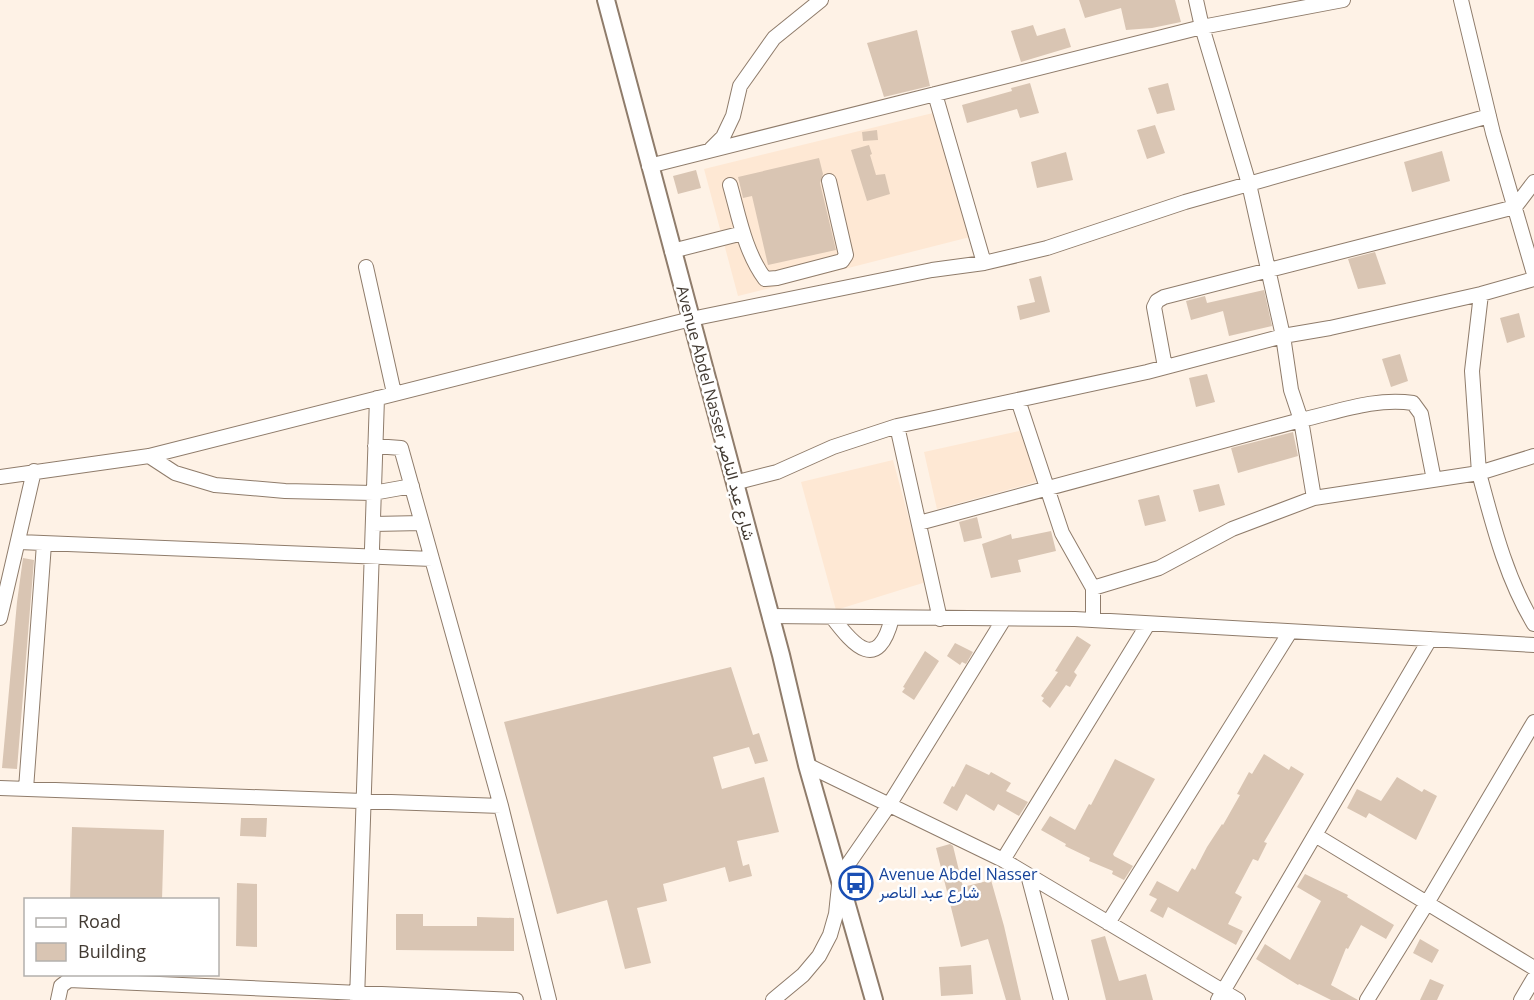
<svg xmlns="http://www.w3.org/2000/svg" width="1534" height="1000" viewBox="0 0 1534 1000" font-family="'Open Sans',Vazirmatn,sans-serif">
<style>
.built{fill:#fee8d4}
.building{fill:#d9c5b3}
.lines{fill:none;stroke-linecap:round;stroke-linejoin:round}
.minor-casing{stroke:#8f7c6b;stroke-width:16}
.major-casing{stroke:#8f7c6b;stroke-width:20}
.minor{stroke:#fff;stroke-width:14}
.major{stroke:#fff;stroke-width:16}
.labels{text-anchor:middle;stroke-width:5;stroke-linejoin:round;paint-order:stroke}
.street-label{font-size:16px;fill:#423a32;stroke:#fff}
.transit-label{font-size:16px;fill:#164399;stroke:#fff;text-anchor:start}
</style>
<rect width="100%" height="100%" fill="#fef2e6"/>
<!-- built -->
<path class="built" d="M933,113L970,237L738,296L704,169Z
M1024,430L1036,482L937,509L924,452Z
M893,460L926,582L836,610L801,482Z"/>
<!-- building -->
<path class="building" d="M1079,0H1175L1181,22L1152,28L1126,30L1121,8L1085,18Z
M1033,25L1037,36L1065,28L1071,47L1021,62L1011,31Z
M917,30L930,86L884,97L867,43Z
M1030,83L1039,113L1020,118L1017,109L967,123L962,105L1012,91L1011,88Z
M1168,83L1175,110L1157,114L1148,88Z
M1155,125L1165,153L1147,159L1137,130Z
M877,130L878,140L863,141L862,132Z
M869,145L872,154L870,155L876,175L885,174L890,194L867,201L851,150Z
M1442,151L1450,181L1412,192L1404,162Z
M1066,152L1073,180L1037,188L1031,162Z
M819,158L823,174L820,183L836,250L768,265L752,196L743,198L738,177Z
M696,170L701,188L678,194L673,176Z
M1375,252L1386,284L1358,289L1348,259Z
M1041,276L1050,312L1020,320L1017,306L1035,302L1029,279Z
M1264,290L1272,326L1229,336L1223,311L1191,320L1186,301L1205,296L1207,303Z
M1519,313L1525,337L1507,343L1500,318Z
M1400,354L1408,381L1391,387L1382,359Z
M1207,374L1215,402L1196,407L1189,378Z
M1293,432L1298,456L1238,473L1231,448Z
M1219,484L1225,505L1199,512L1193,490Z
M1159,495L1166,521L1145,526L1138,500Z
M977,517L982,538L964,542L959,522Z
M1051,531L1056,551L1018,560L1021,572L991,578L982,544L1011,534L1012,539Z
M23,558L34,560L17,769L2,768L17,602Z
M1077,636L1091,645L1074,672L1077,675L1070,687L1066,685L1050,708L1042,701L1044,698L1041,696L1058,672L1055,671Z
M955,643L973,652L966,664L962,662L960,665L947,656Z
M925,651L939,661L914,700L902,692L905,688L903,687Z
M731,667L753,735L759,733L768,761L755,764L749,747L713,757L722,789L764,777L779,832L737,841L743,866L749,864L752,876L729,882L725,867L663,884L667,901L637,908L651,963L625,969L607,900L557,914L504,722Z
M1264,754L1289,770L1291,766L1304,774L1264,842L1267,843L1258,861L1253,859L1235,893L1242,897L1228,924L1243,931L1236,945L1168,907L1163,918L1150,911L1157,899L1149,895L1157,881L1178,892L1192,868L1195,870L1207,847L1222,824L1223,825L1240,795L1237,794L1249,772L1252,774Z
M1115,759L1155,779L1113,854L1114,856L1133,866L1124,880L1112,874L1113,871L1089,861L1090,858L1065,846L1066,844L1041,830L1050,816L1075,830L1089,804L1091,805Z
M966,764L989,775L991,772L1011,783L1006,791L1028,802L1019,816L998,804L994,811L966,794L957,811L943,803L952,786L954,787Z
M1397,777L1422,792L1424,789L1437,796L1416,840L1369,813L1366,818L1347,808L1357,789L1381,801Z
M241,818H267L266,837L240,836Z
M72,827L164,830L162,900H70Z
M950,844L953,846L963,887L991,880L1004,926L1021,1000H1006L988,939L961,947L936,848Z
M1305,874L1348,895L1347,897L1394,925L1386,939L1361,925L1348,949L1346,948L1331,985L1358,1000H1331L1299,984L1298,985L1256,959L1265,944L1290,960L1321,901L1297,887Z
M237,883L257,884V947L236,946Z
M396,914H423V926H477V917L514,918V951L396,950Z
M1105,936L1119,981L1146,974L1153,1000H1106L1091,940Z
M1420,939L1439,950L1432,963L1413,953Z
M971,965L973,994L941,996L939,967Z
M1430,979L1444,985L1437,1000H1420Z"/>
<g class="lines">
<defs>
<path id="minor" d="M1196,0L1202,27L1249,184L1283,336L1291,390L1301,420L1314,498L1479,473C1493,525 1506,578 1534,624
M1461,0L1493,133L1534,274
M935,94L984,263
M711,149L723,137L733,116L740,86L774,38L821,0
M649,166L1202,27L1343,0
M730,185C739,217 745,252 765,279L777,278L842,261L846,255L829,181
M672,251L743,233
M366,267L394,393
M1481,294L1472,371L1479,473L1534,456
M1165,367L1154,307L1157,301L1164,297L1515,207L1534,182
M1018,400L1062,533L1093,588
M897,426L940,619
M375,446L401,448L501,806L549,1000
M149,456L175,473L215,485L285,491L373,493L412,486
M0,477L149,456L691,319L932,270L984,263L1047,248L1185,202L1489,116
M734,483L777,472L833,447L897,426L1147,372L1283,336L1330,328L1481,294L1534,279
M919,523L1301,420C1337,412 1376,397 1413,403L1421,414L1434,480
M373,524L422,523
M19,542L432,559
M770,616L1075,619L1534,645
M832,617C854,646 878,673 892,618
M0,618L34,471
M1093,620V588L1159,568L1232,529L1314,498
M807,765L1003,860L1238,1000
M0,788L501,806
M26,789L44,544
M1315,835L1534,968
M1003,860L1148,624
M1028,875L1061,1000
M1108,923L1290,632
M58,1000L61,986L69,980L516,1000
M357,1000L377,398
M773,1000L803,975L819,956L830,935L836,914L840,876L889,805L1004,619
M1218,1000L1430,639
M1367,1000L1427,903L1534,722
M1521,1000L1534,978"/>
<path id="major" d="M606,0L781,655L807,765L874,1000"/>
</defs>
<!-- minor casing -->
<use href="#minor" class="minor-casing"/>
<!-- major casing -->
<use href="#major" class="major-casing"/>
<!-- minor -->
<use href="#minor" class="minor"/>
<!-- major -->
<use href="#major" class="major"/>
</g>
<!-- icons -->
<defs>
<symbol id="bus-ring" viewBox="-11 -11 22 22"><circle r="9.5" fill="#fff" stroke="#1a4fb4" stroke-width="1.5"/><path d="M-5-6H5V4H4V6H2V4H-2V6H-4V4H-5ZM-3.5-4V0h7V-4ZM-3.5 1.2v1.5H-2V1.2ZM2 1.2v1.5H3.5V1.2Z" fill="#1a4fb4"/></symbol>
</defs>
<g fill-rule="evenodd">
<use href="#bus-ring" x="837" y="864" width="38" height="38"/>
</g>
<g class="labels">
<!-- street labels -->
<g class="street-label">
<text transform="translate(716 413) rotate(75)" y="6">Avenue Abdel Nasser شارع عبد الناصر</text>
</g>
<!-- transit labels -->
<g class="transit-label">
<text x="879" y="880">Avenue Abdel Nasser<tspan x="879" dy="18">شارع عبد الناصر</tspan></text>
</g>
</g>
<!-- legend -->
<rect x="24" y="898" width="195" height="78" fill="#ffffff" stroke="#b3b0ad" stroke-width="1.5"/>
<rect x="36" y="918" width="30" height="9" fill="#ffffff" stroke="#b3b0ad" stroke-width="1.5"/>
<text x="78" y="928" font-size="18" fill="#423a32">Road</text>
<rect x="36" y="943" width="30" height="18" fill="#d9c5b3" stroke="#b3b0ad" stroke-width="1.5"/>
<text x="78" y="958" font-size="18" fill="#423a32">Building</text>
</svg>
